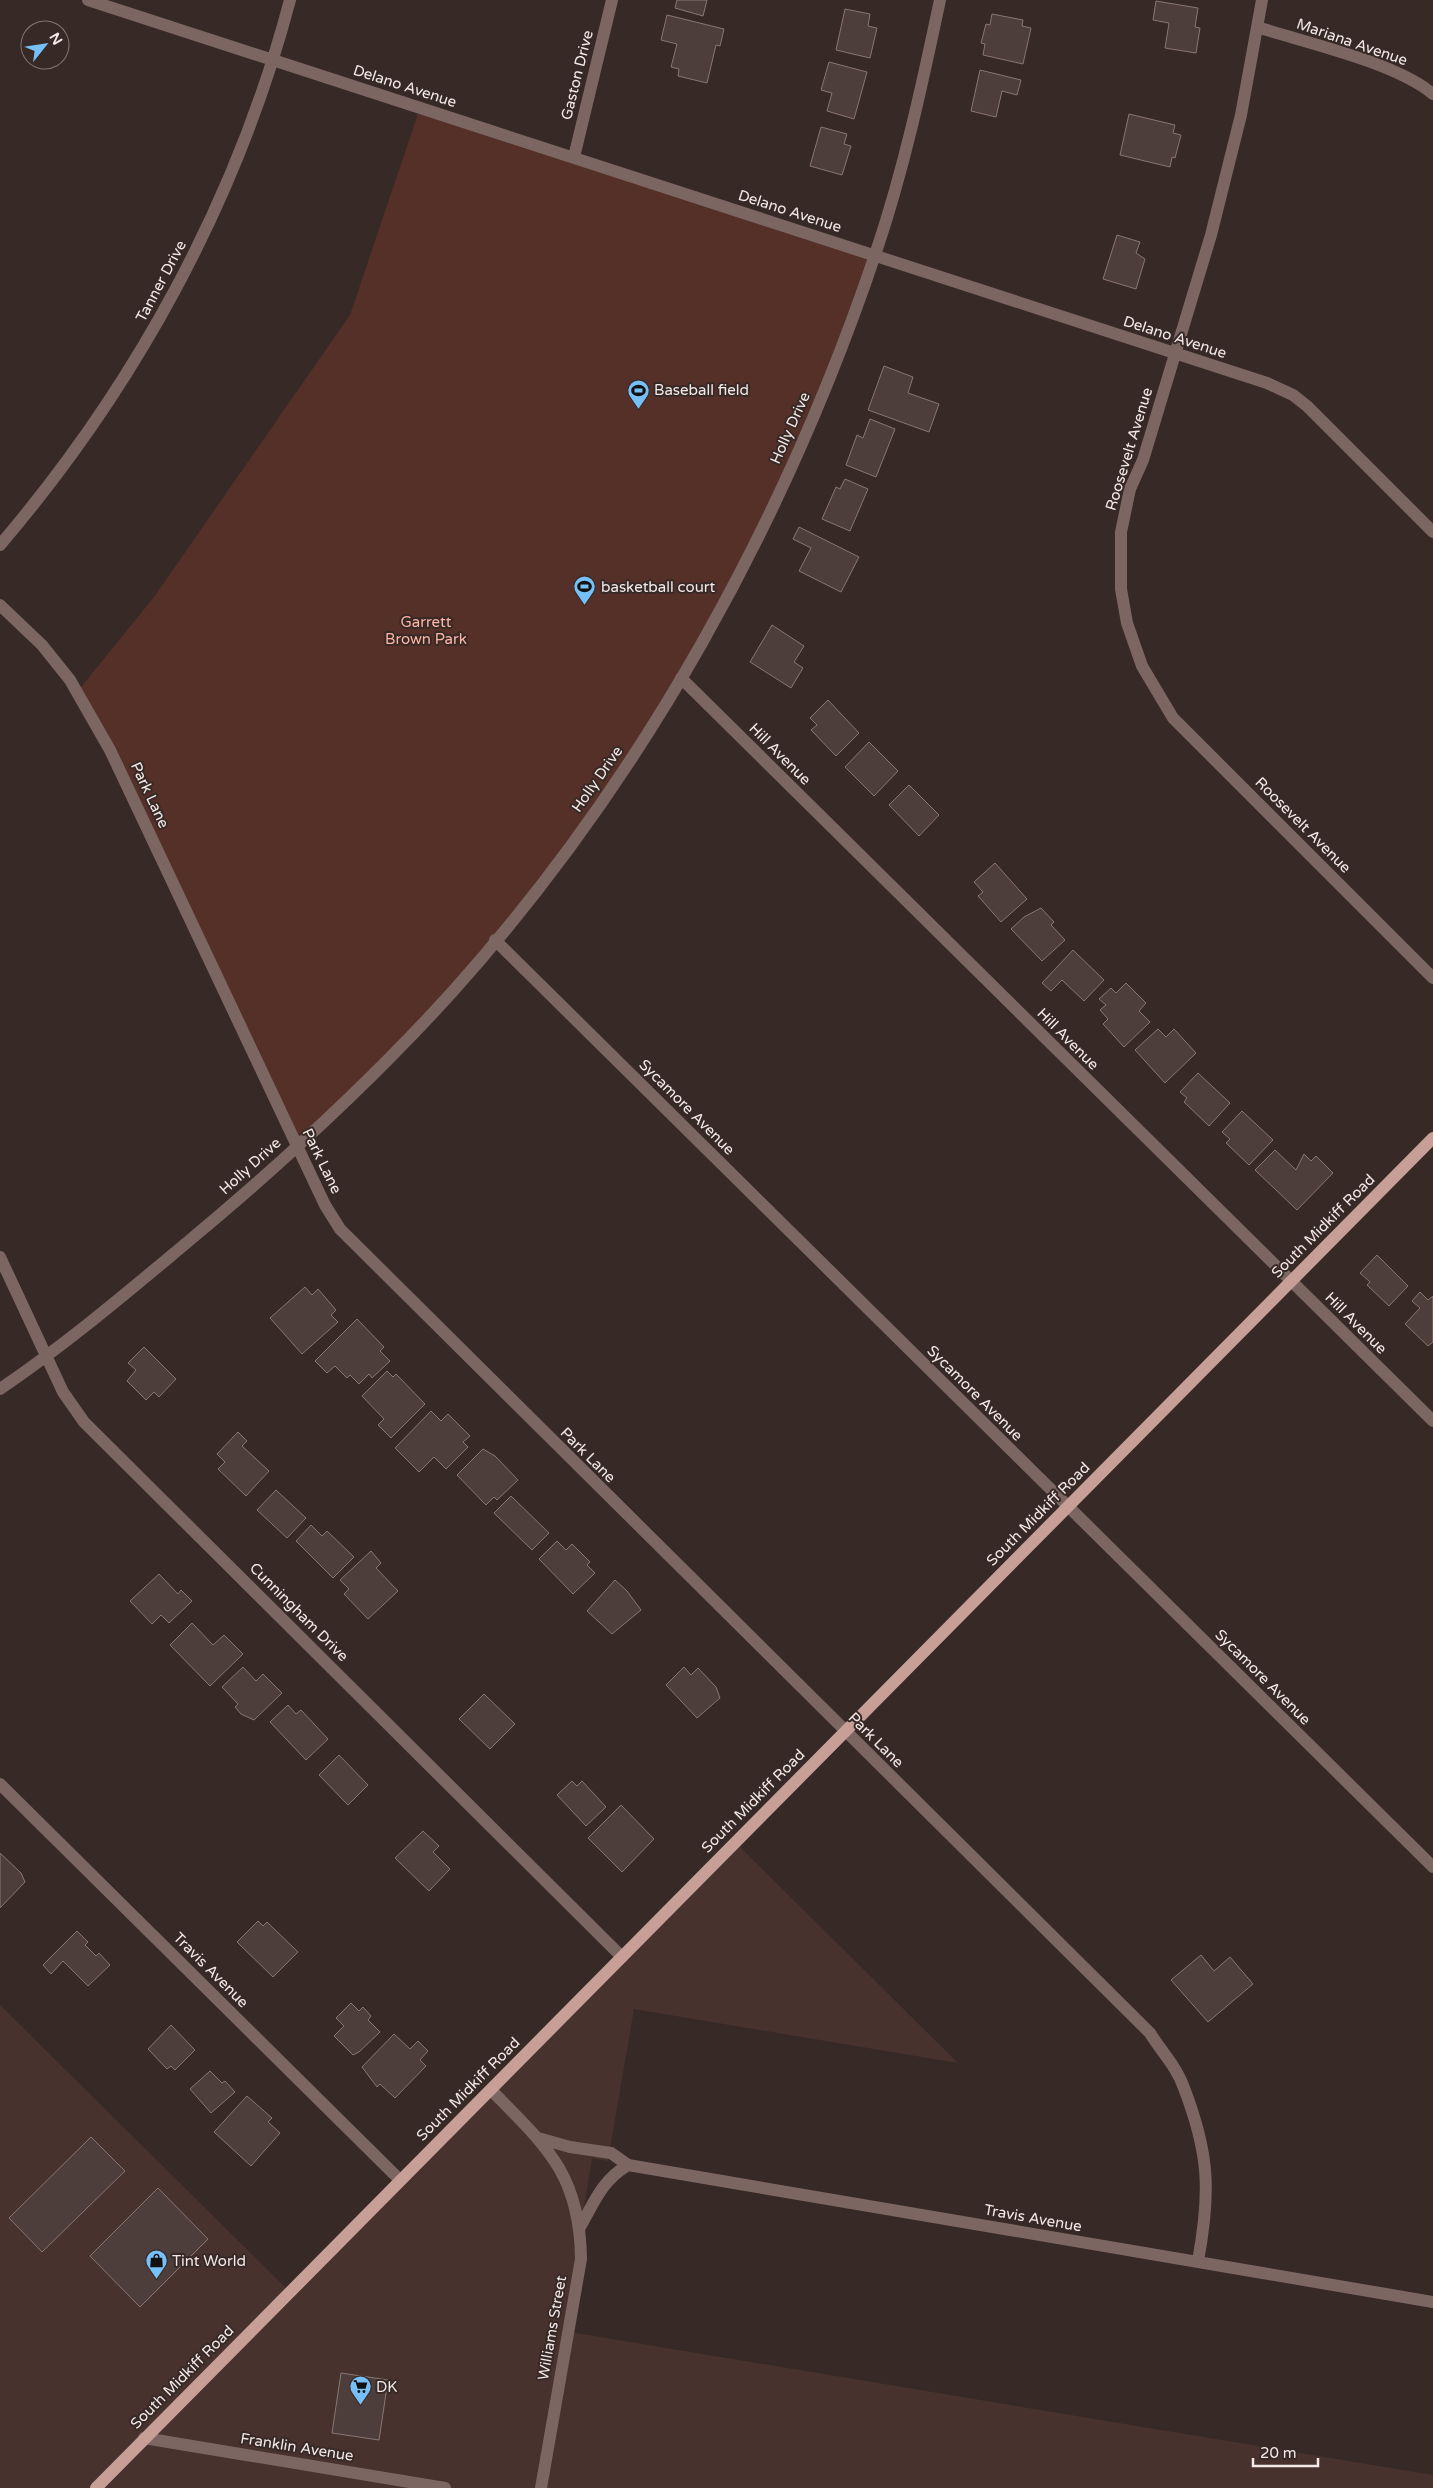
<svg xmlns="http://www.w3.org/2000/svg" width="1433" height="2488" viewBox="0 0 1433 2488" font-family="'Varela Round',sans-serif">
<style>
.built{fill:#47322e}
.green{fill:#553028}
.building{fill:#4e3e3b;stroke:#887773}
.lines{fill:none;stroke-linecap:round;stroke-linejoin:round}
.minor{stroke:#7b6662;stroke-width:12}
.major{stroke:#c89f97;stroke-width:12}
.labels{text-anchor:middle;stroke-width:4;stroke-linejoin:round;paint-order:stroke}
.street-label{font-size:15px;fill:#f3e9e7;stroke:#372926}
.poi-label{font-size:15px;fill:#f3e9e7;stroke:#372926;text-anchor:start}
.park-label{font-size:15px;fill:#ffb5a6;stroke:#372926}
</style>
<rect width="100%" height="100%" fill="#372926"/>
<!-- built -->
<path class="built" d="M733,1840L958,2063L634,2009L608,2161L592,2158L564,2331L1433,2475V2488H0V2005L288,2290Z"/>
<!-- green -->
<path class="green" d="M419,111L875,256L788,473L654,723L487,952L298,1146L77,692L154,597L350,315Z"/>
<!-- building -->
<path class="building" d="M677,0H707L703,16L675,8Z
M1156,1L1198,8L1195,27L1200,28L1196,53L1165,48L1169,23L1153,20Z
M845,9L870,14L868,26L877,28L870,58L836,50Z
M992,14L1023,20L1022,26L1031,28L1023,64L983,55L985,44L981,43L986,24L990,25Z
M667,15L724,29L720,46L716,45L707,83L678,76L679,69L671,67L677,44L661,40Z
M829,62L867,72L854,119L827,111L832,93L821,90Z
M980,70L1021,80L1017,95L1002,91L996,117L971,111Z
M1129,114L1175,125L1173,133L1181,135L1175,158L1172,157L1170,167L1120,155Z
M821,127L847,134L844,144L851,146L842,175L810,166Z
M1117,235L1140,242L1136,253L1145,259L1136,289L1103,279Z
M884,366L913,377L908,393L939,404L929,432L868,410Z
M870,419L895,429L876,477L846,465L857,435L863,438Z
M845,479L868,489L850,531L822,519L836,487L840,489Z
M799,527L859,557L841,592L799,571L811,548L793,539Z
M772,625L804,646L794,662L803,668L791,688L750,662Z
M828,700L859,733L836,756L811,730L817,725L810,718Z
M869,742L898,771L874,796L845,767Z
M909,785L939,815L919,836L889,805Z
M995,863L1027,899L1001,922L978,896L983,892L974,882Z
M1041,908L1054,922L1051,925L1065,940L1042,961L1011,929L1024,917Z
M1073,950L1104,980L1084,1001L1062,980L1051,991L1042,983Z
M1126,983L1146,1003L1139,1011L1150,1022L1124,1047L1103,1024L1108,1019L1100,1010L1106,1005L1099,999L1111,988L1116,993Z
M1158,1029L1166,1037L1174,1029L1196,1053L1165,1083L1135,1050Z
M1198,1073L1230,1103L1209,1126L1184,1102L1187,1098L1180,1092Z
M1242,1111L1273,1140L1249,1165L1226,1143L1230,1139L1222,1132Z
M1275,1150L1296,1170L1304,1154L1311,1161L1316,1156L1333,1173L1297,1210L1255,1170Z
M1377,1255L1408,1286L1389,1306L1367,1285L1370,1282L1360,1273Z
M305,1287L312,1295L318,1289L336,1310L331,1315L338,1322L302,1354L270,1318Z
M1420,1292L1428,1300L1433,1296V1342L1428,1346L1405,1324L1420,1308L1412,1301Z
M357,1319L384,1347L380,1351L390,1361L372,1378L369,1374L359,1384L350,1375L347,1378L335,1366L327,1373L315,1361Z
M144,1347L176,1379L159,1397L154,1392L146,1400L127,1381L136,1370L128,1363Z
M387,1371L393,1377L396,1374L425,1404L391,1438L378,1425L384,1419L362,1396Z
M431,1411L441,1421L448,1414L470,1436L463,1442L468,1447L446,1469L434,1457L419,1472L395,1448Z
M238,1432L247,1441L242,1446L269,1471L246,1496L218,1469L225,1462L217,1454Z
M483,1449L495,1456L518,1480L497,1500L494,1497L486,1505L457,1475Z
M276,1490L306,1518L287,1538L257,1510Z
M511,1496L549,1533L532,1550L494,1513Z
M311,1525L322,1536L327,1531L354,1557L333,1578L296,1541Z
M557,1541L566,1550L572,1544L590,1562L587,1565L595,1573L573,1594L539,1559Z
M371,1551L381,1563L376,1568L398,1591L368,1619L344,1594L349,1589L340,1580Z
M159,1574L178,1594L181,1590L192,1601L169,1623L161,1615L152,1624L130,1601Z
M615,1580L627,1591L641,1610L612,1634L587,1611Z
M192,1623L213,1645L224,1635L243,1654L210,1686L170,1645Z
M243,1667L256,1681L263,1674L282,1693L254,1720L241,1714L235,1707L238,1704L222,1687Z
M684,1667L691,1675L698,1668L716,1687L720,1698L697,1718L666,1685Z
M484,1694L515,1724L490,1749L459,1719Z
M288,1705L296,1714L301,1710L328,1739L306,1760L270,1722Z
M339,1755L368,1785L348,1805L319,1775Z
M572,1781L577,1786L582,1781L606,1807L586,1826L557,1795Z
M621,1805L654,1839L622,1872L588,1838Z
M423,1831L439,1846L433,1852L450,1869L429,1891L395,1858Z
M0,1853L21,1873L25,1882L0,1908Z
M258,1921L263,1926L267,1922L298,1952L273,1977L237,1942Z
M77,1931L88,1942L85,1945L96,1956L99,1953L110,1965L88,1986L63,1961L51,1974L43,1965Z
M1201,1955L1214,1971L1230,1957L1253,1984L1208,2022L1171,1980Z
M351,2003L359,2011L363,2007L371,2016L368,2020L380,2032L359,2052L353,2055L334,2036L344,2026L336,2018Z
M171,2025L195,2050L175,2070L171,2066L167,2069L148,2049Z
M394,2034L410,2049L418,2041L428,2051L420,2060L426,2066L395,2098L380,2084L377,2087L362,2067Z
M210,2071L222,2083L225,2081L235,2092L211,2113L190,2089Z
M247,2096L272,2118L268,2122L280,2133L251,2166L214,2132Z
M91,2137L125,2171L42,2252L9,2218Z
M158,2188L208,2239L140,2307L90,2256Z
M341,2373L388,2380L379,2440L332,2433Z"/>
<g class="lines">
<!-- minor -->
<path class="minor" d="M88,0L1267,383L1293,395L1307,406L1433,532
M1262,0L1241,115L1211,235L1143,460L1130,489L1121,532V589L1127,623L1142,666L1173,718L1433,978
M1257,27C1307,43 1394,62 1433,94
M574,157L612,0
M0,545C135,387 237,201 290,0
M0,605L42,645L70,680L110,750L325,1205L340,1229L1150,2033C1161,2051 1177,2067 1184,2088C1209,2153 1211,2191 1198,2261
M681,678L1433,1421
M495,940L1433,1867
M0,1257L63,1392L84,1422L622,1957
M0,1389C65,1345 124,1295 184,1245C279,1166 371,1082 454,990C644,778 786,520 876,252C904,169 922,85 940,0
M0,1784L400,2180
M491,2090C546,2146 580,2174 581,2259L541,2488
M538,2138L570,2147L611,2153L628,2165L1433,2302
M579,2229C594,2203 601,2181 628,2165
M144,2438L445,2488"/>
<!-- major -->
<path class="major" d="M96,2488L1433,1138"/>
</g>
<!-- icons -->
<defs>
<symbol id="stadium-pin" viewBox="-11 -11 22 30"><path d="M0 17L-7.5 6A9.5 9.5 0 1 1 7.5 6Z" fill="#76c0f7" stroke="#372926"/><path d="M0-5a6.5 5 0 1 0 0 10a6.5 5 0 1 0 0-10ZM-3.5-1.8h7v3.6h-7Z" fill="#111"/></symbol>
<symbol id="shop-pin" viewBox="-11 -11 22 30"><path d="M0 17L-7.5 6A9.5 9.5 0 1 1 7.5 6Z" fill="#76c0f7" stroke="#372926"/><path d="M-5-2.5h2.3a2.7 3.5 0 0 1 5.4 0H5L5.5 6h-11ZM-1.5-2.5h3a1.5 2.3 0 0 0-3 0Z" fill="#111"/></symbol>
<symbol id="supermarket-pin" viewBox="-11 -11 22 30"><path d="M0 17L-7.5 6A9.5 9.5 0 1 1 7.5 6Z" fill="#76c0f7" stroke="#372926"/><path d="M-6-5.5h2.5l.6 2H6L4.5 2H-2.5L-4.4-4H-6ZM-1.5 3.2a1.3 1.3 0 1 0 .1 0ZM3 3.2a1.3 1.3 0 1 0 .1 0Z" fill="#111"/></symbol>
</defs>
<g fill-rule="evenodd">
<use href="#stadium-pin" x="626" y="378" width="25" height="34"/>
<use href="#stadium-pin" x="572" y="574" width="25" height="34"/>
<use href="#shop-pin" x="144" y="2248" width="25" height="34"/>
<use href="#supermarket-pin" x="348" y="2374" width="25" height="34"/>
</g>
<g class="labels">
<!-- street labels -->
<g class="street-label">
<text transform="translate(1352 42) rotate(19)" y="5">Mariana Avenue</text>
<text transform="translate(577 75) rotate(-76)" y="5">Gaston Drive</text>
<text transform="translate(405 86) rotate(18)" y="5">Delano Avenue</text>
<text transform="translate(790 211) rotate(18)" y="5">Delano Avenue</text>
<text transform="translate(161 281) rotate(-62)" y="5">Tanner Drive</text>
<text transform="translate(1175 337) rotate(18)" y="5">Delano Avenue</text>
<text transform="translate(790 428) rotate(-66)" y="5">Holly Drive</text>
<text transform="translate(1129 449) rotate(-73)" y="5">Roosevelt Avenue</text>
<text transform="translate(780 754) rotate(45)" y="5">Hill Avenue</text>
<text transform="translate(597 779) rotate(-55)" y="5">Holly Drive</text>
<text transform="translate(150 795) rotate(65)" y="5">Park Lane</text>
<text transform="translate(1303 825) rotate(45)" y="5">Roosevelt Avenue</text>
<text transform="translate(1068 1039) rotate(45)" y="5">Hill Avenue</text>
<text transform="translate(687 1107) rotate(45)" y="5">Sycamore Avenue</text>
<text transform="translate(322 1161) rotate(64)" y="5">Park Lane</text>
<text transform="translate(250 1166) rotate(-42)" y="5">Holly Drive</text>
<text transform="translate(1323 1226) rotate(-45)" y="5">South Midkiff Road</text>
<text transform="translate(1356 1323) rotate(45)" y="5">Hill Avenue</text>
<text transform="translate(975 1393) rotate(45)" y="5">Sycamore Avenue</text>
<text transform="translate(588 1455) rotate(45)" y="5">Park Lane</text>
<text transform="translate(1038 1514) rotate(-45)" y="5">South Midkiff Road</text>
<text transform="translate(299 1612) rotate(45)" y="5">Cunningham Drive</text>
<text transform="translate(1263 1677) rotate(45)" y="5">Sycamore Avenue</text>
<text transform="translate(876 1740) rotate(45)" y="5">Park Lane</text>
<text transform="translate(753 1801) rotate(-45)" y="5">South Midkiff Road</text>
<text transform="translate(211 1970) rotate(45)" y="5">Travis Avenue</text>
<text transform="translate(468 2089) rotate(-45)" y="5">South Midkiff Road</text>
<text transform="translate(1033 2218) rotate(10)" y="5">Travis Avenue</text>
<text transform="translate(552 2328) rotate(-80)" y="5">Williams Street</text>
<text transform="translate(182 2377) rotate(-45)" y="5">South Midkiff Road</text>
<text transform="translate(297 2447) rotate(9)" y="5">Franklin Avenue</text>
</g>
<!-- poi labels -->
<g class="poi-label">
<text x="654" y="395">Baseball field</text>
<text x="601" y="592">basketball court</text>
<text x="172" y="2266">Tint World</text>
<text x="376" y="2392">DK</text>
</g>
<!-- park labels -->
<g class="park-label">
<text x="426" y="627">Garrett<tspan x="426" dy="17">Brown Park</tspan></text>
</g>
</g>
<!-- north arrow -->
<g transform="translate(45 45) rotate(60)"><circle r="24" fill="#372926" stroke="#827673"/>
<path d="M0-4L9 19L0 12L-9 19Z" fill="#76c0f7"/>
<text y="-8" font-size="14" font-weight="bold" text-anchor="middle" fill="#f3e9e7">N</text>
</g>
<!-- scale -->
<path d="M1253 2458v8h65v-8" fill="none" stroke="#f3e9e7" stroke-width="2.5"/>
<text x="1260" y="2458" font-size="15" fill="#f3e9e7" stroke="#372926" stroke-width="4" paint-order="stroke">20 m</text>
</svg>
